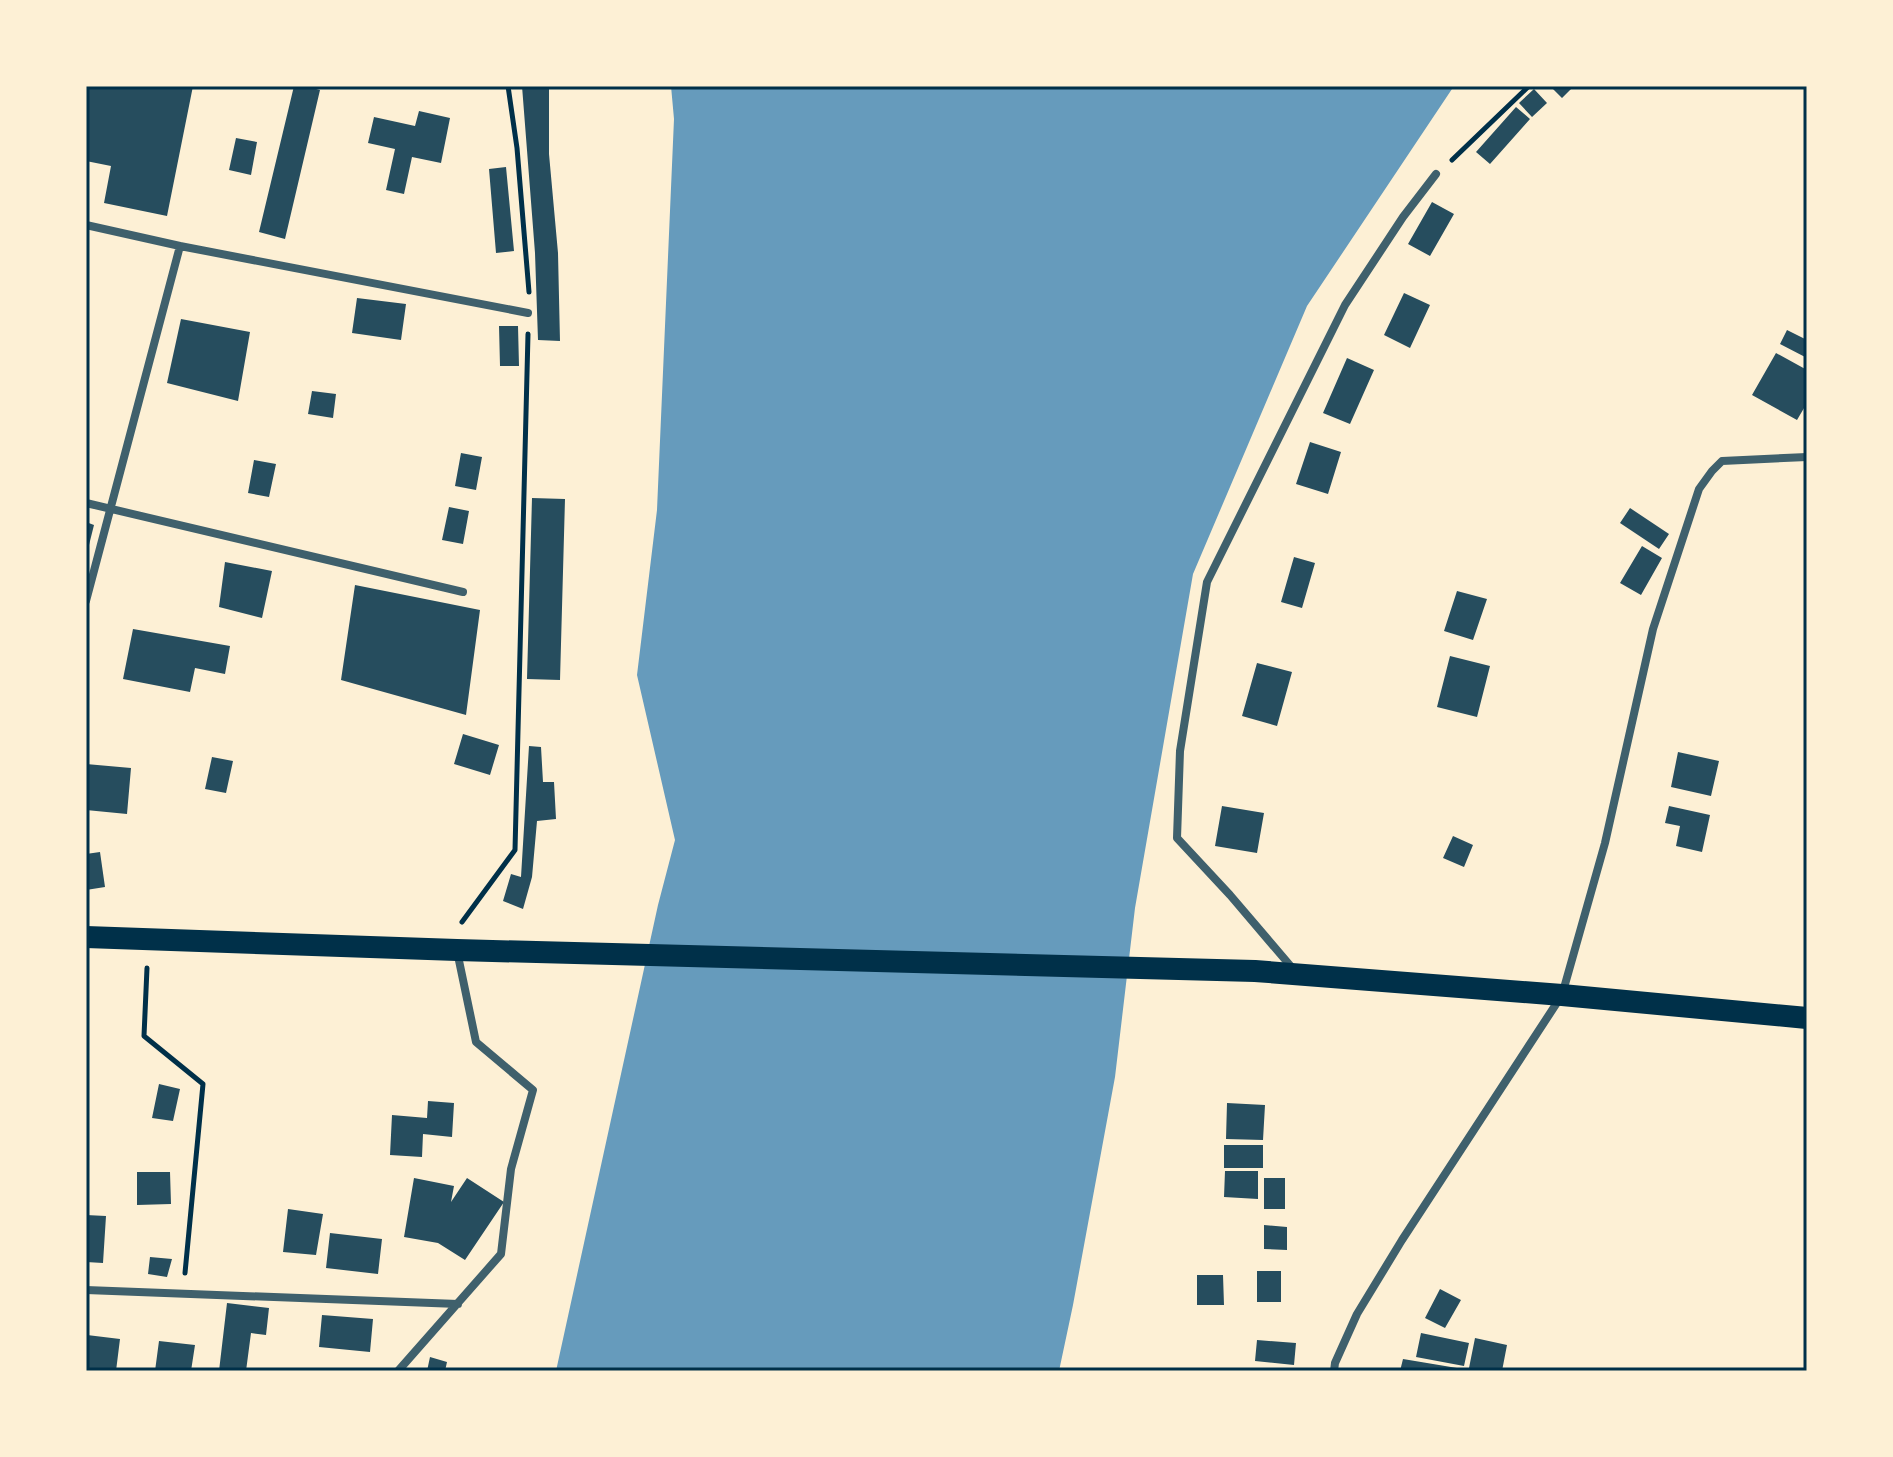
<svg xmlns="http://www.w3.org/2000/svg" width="1893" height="1457" viewBox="0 0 1893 1457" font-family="Quicksand,sans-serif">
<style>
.water{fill:#669bbc}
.building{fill:#264d5e}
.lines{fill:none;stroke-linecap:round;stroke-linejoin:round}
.path{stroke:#003049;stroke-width:5}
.minor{stroke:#3f606c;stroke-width:8}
.trunk{stroke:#003049;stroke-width:22}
.neatline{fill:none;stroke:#003049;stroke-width:3}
</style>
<rect width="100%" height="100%" fill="#fdf0d5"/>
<!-- water -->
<path class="water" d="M671,86H1454L1307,306L1193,574L1135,908L1115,1077L1073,1305L1059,1371H556L658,905L675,840L637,675L657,510L674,119Z"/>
<!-- building -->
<path class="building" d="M86,86H193L167,216L104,203L111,166L86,161Z
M294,86H305L320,90L285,239L259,232Z
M522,86H549V154L558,253L560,341L538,340L535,253Z
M1550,86H1574L1562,98Z
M1534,89L1547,103L1532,117L1519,103Z
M1516,107L1530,119L1490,164L1476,152Z
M419,111L450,118L441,163L412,157L404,194L386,190L395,149L368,143L374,117L415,126Z
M236,138L257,142L251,175L229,170Z
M506,167L514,251L496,253L489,169Z
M1432,202L1454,214L1430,256L1408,244Z
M1404,293L1430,305L1410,348L1384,335Z
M357,298L406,304L401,340L352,333Z
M181,319L250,332L238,401L167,383Z
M499,326H518L519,366H500Z
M1787,330L1807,340V358L1780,344Z
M1776,353L1807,370V403L1797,420L1752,395Z
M1347,358L1374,370L1350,424L1323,413Z
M312,391L336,394L333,418L308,414Z
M1310,442L1341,452L1328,494L1296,484Z
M461,453L482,457L476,490L455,486Z
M254,460L276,464L269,497L248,493Z
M532,498L565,499L560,680L527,679Z
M449,507L469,511L463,544L442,540Z
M1630,508L1669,534L1659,549L1620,523Z
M86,522L94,525L87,553H86Z
M1642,546L1662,558L1641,595L1620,583Z
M1294,557L1315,563L1302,608L1281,602Z
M225,562L272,571L262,618L219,607Z
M355,585L480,610L466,715L341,680Z
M1457,591L1487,599L1473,640L1444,631Z
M133,629L230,646L225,674L195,668L190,692L123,679Z
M1450,656L1490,666L1477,717L1437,707Z
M1257,663L1292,672L1277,726L1242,716Z
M463,734L499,745L490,775L454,764Z
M529,746L541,747L543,782H554L556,819L537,821L532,877L523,909L503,901L511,874L521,877Z
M1678,752L1719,761L1711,796L1671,787Z
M212,757L233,761L226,793L205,789Z
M86,764L131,768L127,814L86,810Z
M1222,806L1264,813L1257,853L1215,846Z
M1669,806L1710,815L1702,852L1676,846L1680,826L1665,823Z
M1453,836L1473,845L1464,867L1443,858Z
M100,852L105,887L86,890V854Z
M159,1084L180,1089L173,1121L152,1118Z
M428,1101L454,1103L452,1137L423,1134L422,1157L390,1155L392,1115L427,1118Z
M1227,1103L1265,1105L1263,1140L1226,1139Z
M1224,1145H1263V1168H1224Z
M1225,1171H1258V1199L1224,1197Z
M137,1172H170L171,1204L137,1205Z
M414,1178L454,1186L451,1202L467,1178L504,1202L465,1260L438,1243L404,1237Z
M1264,1178H1285V1209H1264Z
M288,1209L323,1214L316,1255L283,1252Z
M86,1215L106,1216L103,1263L86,1262Z
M1264,1225L1287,1227V1250L1264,1249Z
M330,1233L382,1239L378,1274L326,1268Z
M150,1257L172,1259L167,1277L148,1274Z
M1257,1271H1281V1302H1257Z
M1197,1275H1223L1224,1305H1197Z
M1440,1289L1461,1300L1445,1328L1425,1318Z
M227,1303L269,1308L266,1335L251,1333L246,1371H219Z
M322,1315L373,1319L370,1352L319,1347Z
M1421,1333L1469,1343L1464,1366L1416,1357Z
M87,1335L120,1339L116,1371H86Z
M1475,1338L1507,1345L1502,1371H1486L1469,1368Z
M1257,1340L1296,1343L1294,1365L1255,1361Z
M159,1341L195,1345L191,1371H155Z
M430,1357L447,1362L445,1371H427Z
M1403,1359L1463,1369V1371H1400Z"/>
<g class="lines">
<!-- path -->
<path class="path" d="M508,86L517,148L529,292
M1452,160L1529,86
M462,922L515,850L528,334
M147,968L144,1036L203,1084L185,1273"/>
<!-- minor -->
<path class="minor" d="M86,225L180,246L86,601
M180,246L528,313
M86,503L463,592
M1294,970L1230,895L1177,838L1180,751L1207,582L1345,305L1403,217L1436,174
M86,1290L458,1304
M398,1371L501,1254L511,1169L533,1090L476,1042L457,951
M1334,1371L1335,1363L1357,1314L1402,1240L1562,995L1605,843L1653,629L1699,489L1712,471L1722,461L1807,457"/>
<!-- trunk -->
<path class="trunk" d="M86,937L457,950L1255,971L1562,995L1807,1018"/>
</g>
<!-- border -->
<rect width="1893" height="1457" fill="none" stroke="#fdf0d5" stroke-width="176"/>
<rect x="88" y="88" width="1717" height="1281" class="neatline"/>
</svg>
